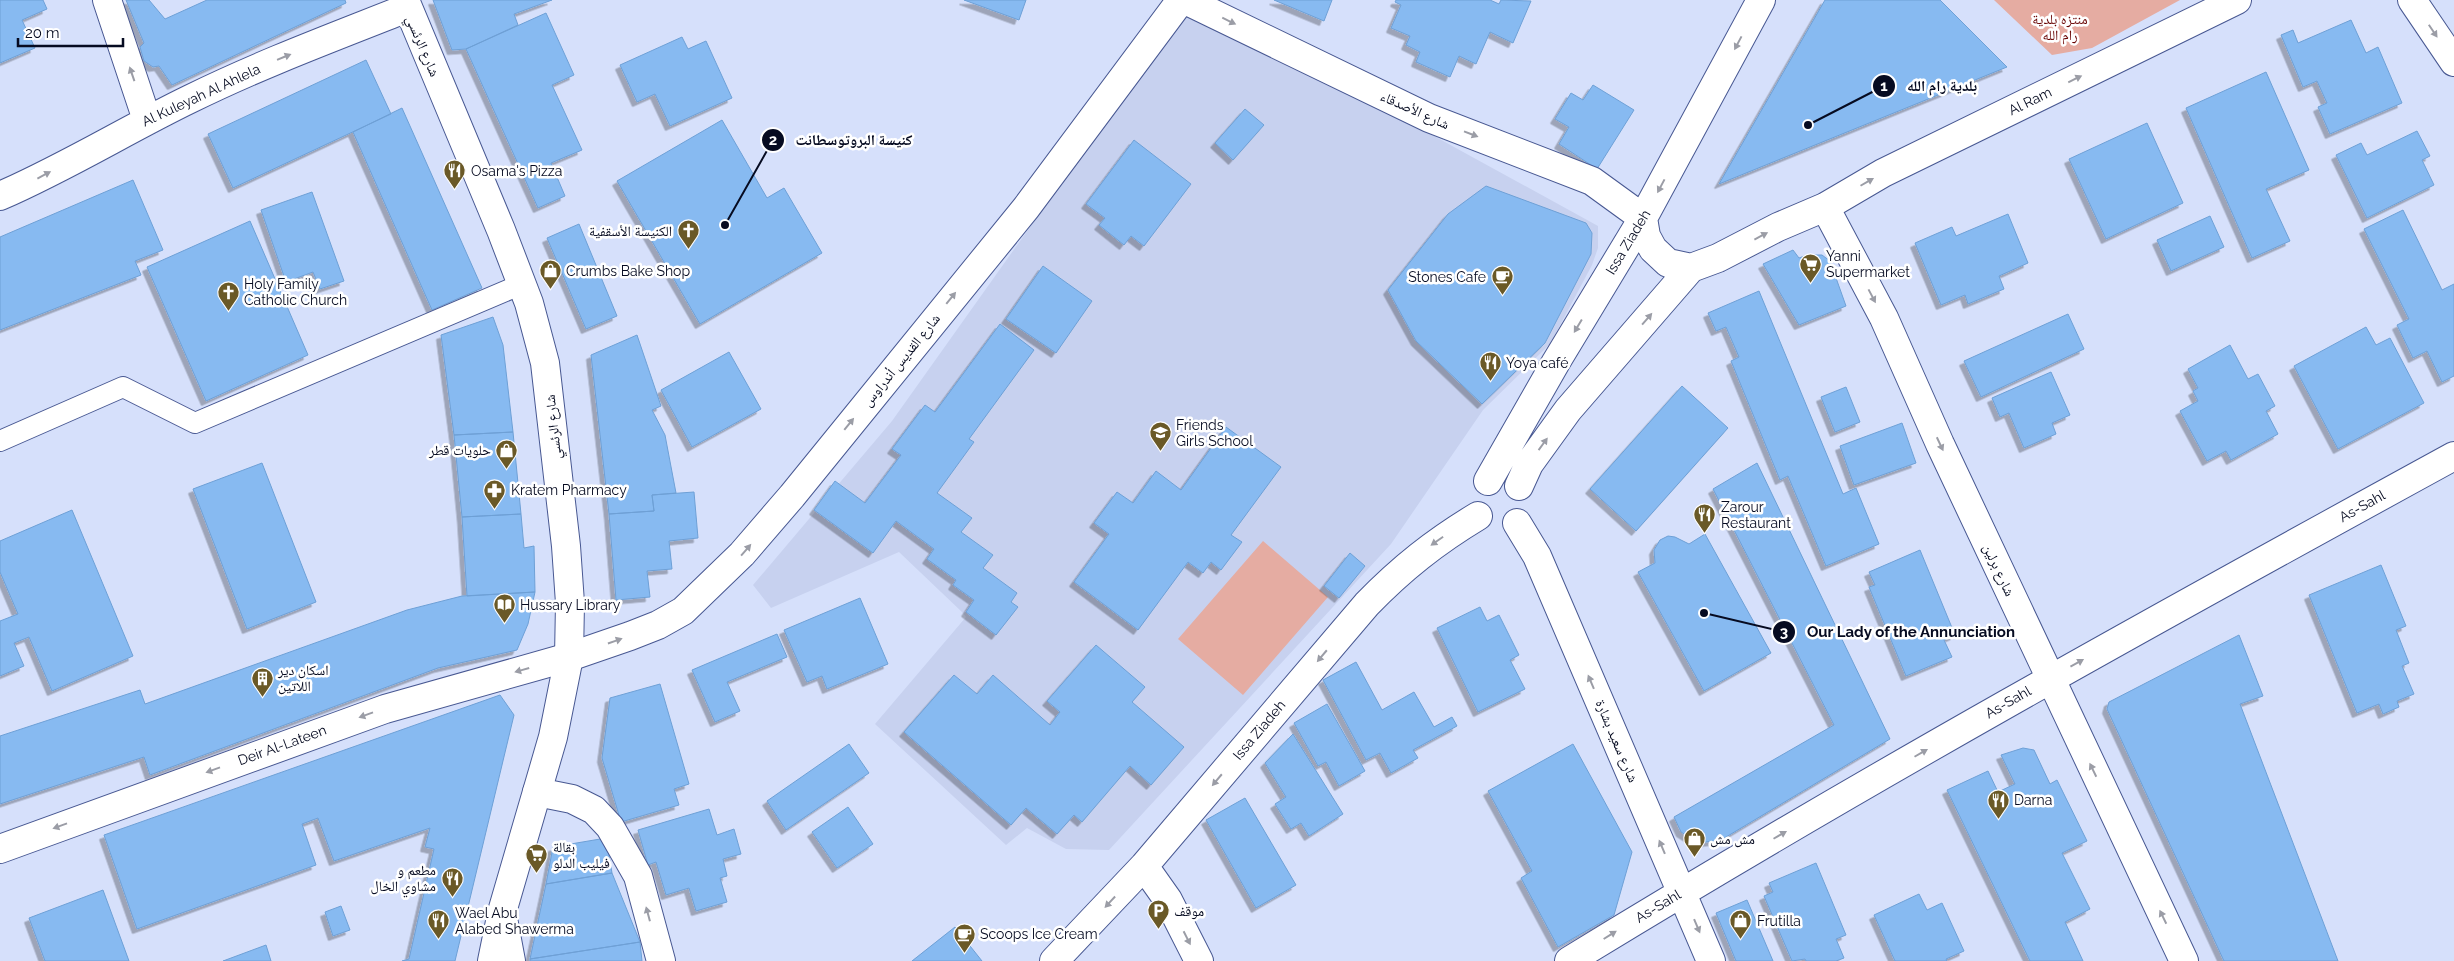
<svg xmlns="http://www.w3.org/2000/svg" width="2454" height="961" viewBox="0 0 2454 961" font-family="Raleway,'Noto Naskh Arabic',sans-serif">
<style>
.built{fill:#c7d1ef}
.green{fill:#e5aca2}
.building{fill:#87baf1;stroke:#6ea0d6;filter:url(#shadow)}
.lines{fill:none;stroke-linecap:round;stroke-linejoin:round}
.lane-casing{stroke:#485892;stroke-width:22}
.street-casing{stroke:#485892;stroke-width:30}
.secondary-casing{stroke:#485892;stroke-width:30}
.lane{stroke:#fff;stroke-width:20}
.street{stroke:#fff;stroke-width:28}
.secondary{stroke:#fff;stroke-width:28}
.oneway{fill:#9b9da6}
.labels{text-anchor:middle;stroke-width:5;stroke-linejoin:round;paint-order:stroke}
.park-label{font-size:14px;fill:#670200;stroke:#fff}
.street-label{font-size:14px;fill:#060b21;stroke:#fff}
.poi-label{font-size:14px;fill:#060b21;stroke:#fff;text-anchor:start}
.leader{fill:none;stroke:#060b21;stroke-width:2}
.callout-dot{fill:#060b21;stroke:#fff;stroke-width:2}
.mark-label{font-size:15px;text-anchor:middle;font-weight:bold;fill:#fff}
.callout-label{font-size:15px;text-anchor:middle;font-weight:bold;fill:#060b21;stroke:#fff;stroke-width:5;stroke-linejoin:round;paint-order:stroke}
</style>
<defs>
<filter id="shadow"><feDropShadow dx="-4.5" dy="4.5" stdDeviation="0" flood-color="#0004"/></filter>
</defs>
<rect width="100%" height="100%" fill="#d6e0fb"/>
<!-- built -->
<path class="built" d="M1190,2L1598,226V248L1592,265L1550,344L1483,410L1391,544L1109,850L1066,849L1027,828L1006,845L875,724L966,617L962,612L899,552L771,608L753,585L892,421Z"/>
<!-- green -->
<path class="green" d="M1994,0H2180L2092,48L2052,55Z
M1263,541L1328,597L1243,695L1178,639Z"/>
<!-- building -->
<path class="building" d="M0,0H43L47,9L22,20L35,48L0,63Z
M126,0H149L165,19L207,0H345L346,3L172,85L159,66L153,67L144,61L140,47L144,43Z
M433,0H552L514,14L518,25L466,49L452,50Z
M964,0H1026L1019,20Z
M1274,0H1332L1324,21Z
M1396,0H1490L1499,4L1501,0L1531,1L1513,43L1490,32L1476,64L1459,56L1450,77L1416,62L1420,52L1406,45L1410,36L1391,28L1401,5L1395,2Z
M1825,0H1940L2007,67L1719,184Z
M546,13L574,75L552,85L582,150L551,163L565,196L538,208L466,49Z
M2351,20L2366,53L2378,47L2402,103L2330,134L2318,107L2327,103L2317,81L2303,87L2281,35L2293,30L2298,43Z
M682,37L688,49L706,41L732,98L670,126L655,94L637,102L620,65Z
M366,60L391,114L233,188L208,134Z
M2266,72L2309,170L2266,189L2290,241L2252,258L2186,108Z
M1593,85L1634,110L1597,169L1559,144L1569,127L1555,119L1571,93L1583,100Z
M402,108L482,288L432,310L353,132Z
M1245,109L1264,125L1233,160L1215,143Z
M722,120L767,198L784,188L822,253L700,324L617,181Z
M2147,123L2183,203L2106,239L2069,159Z
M2417,131L2430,156L2422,160L2434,185L2367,218L2336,155L2361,143L2367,155Z
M1134,140L1191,184L1144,246L1131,236L1124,245L1099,225L1105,218L1086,204Z
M133,180L163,250L135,261L141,275L0,330V237Z
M1486,186L1586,223L1592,233L1591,254L1545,343L1482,404L1416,341L1388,290L1448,214Z
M312,192L344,281L320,289L313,272L286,282L261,210Z
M2403,210L2442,290L2454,284V376L2442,382L2427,351L2413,358L2397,325L2409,319L2364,229Z
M2008,214L2028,263L1999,276L2004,289L1968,304L1965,295L1941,305L1915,243L1952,227L1956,236Z
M2210,216L2224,247L2171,271L2157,240Z
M250,221L308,355L206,401L147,267Z
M579,224L617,316L586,329L547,238Z
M1793,250L1799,258L1807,255H1822L1830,261L1846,306L1799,325L1763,264Z
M1043,266L1092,301L1056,353L1006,319Z
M1759,291L1843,494L1856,488L1879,544L1826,566L1788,476L1780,480L1731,361L1739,357L1726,327L1716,331L1708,313Z
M2068,314L2084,349L1981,397L1964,361Z
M493,317L503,345L513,432L454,435L441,335Z
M1000,324L1034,350L969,439L974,442L937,493L972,518L961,532L993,555L983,568L1017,593L1011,602L1018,607L996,635L966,612L974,600L953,585L956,580L927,559L934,549L896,521L873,553L814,510L835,481L865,503L901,455L892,449L925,405L935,412Z
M2366,327L2376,345L2390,338L2424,403L2338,449L2294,366Z
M637,335L661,406L652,410L665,435L676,493L652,495L654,511L609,514L591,355Z
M2230,345L2248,379L2258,374L2275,406L2266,411L2278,434L2231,460L2226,451L2207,461L2180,411L2198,401L2193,391L2198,388L2188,369Z
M729,352L761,409L692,447L661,390Z
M2051,372L2070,415L2052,423L2056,434L2024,448L2009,413L2000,417L1992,398Z
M1682,386L1728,428L1636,531L1590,489Z
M1846,387L1860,422L1835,432L1821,397Z
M1902,423L1916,463L1854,485L1840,446Z
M1226,427L1281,467L1231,535L1242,542L1221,570L1211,562L1203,573L1188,562L1138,630L1074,582L1109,534L1094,523L1117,492L1133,503L1156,471L1181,490Z
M513,432L521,514L462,517L454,435Z
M262,463L316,602L247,629L193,489Z
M1757,463L1890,739L1721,840L1698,843L1681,832L1674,817L1834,725L1713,489Z
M694,492L698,538L669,541L672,569L647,571L650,597L616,600L609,514L654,511L652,495Z
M72,510L133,656L52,691L29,637L14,643L24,666L0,676V621L18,614L0,572V541Z
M521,514L524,548L534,546L535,592L467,596L462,517Z
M1705,534L1771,653L1704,691L1638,572L1655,563L1654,550L1660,540L1668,536L1675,537L1689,544Z
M1920,550L1955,635L1944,640L1952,657L1906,676L1869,587L1875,585L1869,572Z
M1350,553L1365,566L1339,598L1324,586Z
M2381,565L2406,626L2396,630L2409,663L2402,666L2414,694L2397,701L2399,707L2383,714L2379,704L2357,713L2309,595Z
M535,592L528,624L517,650L438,668L150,775L144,757L0,804V736L140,690L145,704L407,610L462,596Z
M860,598L888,664L827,689L822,676L807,682L784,630Z
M1480,607L1487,621L1499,615L1519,655L1510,660L1525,689L1478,712L1437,628Z
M777,634L787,657L727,682L740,711L715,722L692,670Z
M2239,635L2263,696L2240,704L2338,961H2224L2107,709L2109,702Z
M1096,645L1145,687L1132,702L1184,747L1151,785L1130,766L1082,822L1074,815L1057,834L1026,808L1011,825L904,732L954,675L977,694L993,675L1050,725L1060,712L1047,701Z
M1356,662L1382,710L1414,692L1434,727L1452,717L1457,726L1413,750L1418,758L1391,773L1380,753L1366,760L1323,680Z
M660,684L689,784L674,789L679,805L621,822L602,758L610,698Z
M500,695L514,715L455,961H402L409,959L434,849L425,847L430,828L334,861L318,818L302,824L316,865L137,929L104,835Z
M1327,704L1365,771L1339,786L1326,762L1318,766L1294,723Z
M1293,734L1343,814L1309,836L1301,823L1291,829L1275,804L1286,797L1265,763Z
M849,744L869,773L786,830L767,801Z
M1573,744L1632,852L1614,915L1558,947L1521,878L1532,871L1488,791Z
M2023,748L2034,750L2050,784L2057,780L2087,841L2062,853L2090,909L2065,922L2083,961H2030L1947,790L1988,771L1998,792L2015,784L2001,755Z
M1245,798L1296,885L1256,908L1206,820Z
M848,807L873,844L837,868L812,832Z
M709,809L717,835L734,829L741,854L723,859L727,876L720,878L727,902L696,911L689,888L666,895L656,862L648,865L638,830Z
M606,838L612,873L546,884L553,847Z
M1816,863L1846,935L1836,939L1844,958L1836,961H1806L1805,959L1792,961L1764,896L1773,892L1769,883Z
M612,873L640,942L530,959L546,884Z
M103,890L129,961H45L29,918Z
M1919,894L1927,910L1942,903L1964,951L1946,959L1947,961H1895L1874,915Z
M1747,900L1773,961H1736L1716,913Z
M341,906L350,930L333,936L325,912Z
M955,927L982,961H912Z
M640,942L642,961H530V959Z
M266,945L271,961H223Z"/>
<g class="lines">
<defs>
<path id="lane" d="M0,441L123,387L195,423L522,284"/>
<path id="street" d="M107,0L147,120
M1185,0L1429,118L1592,181L1643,218L1646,236L1653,249L1668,263L1691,268L1718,258L1778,227L1825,207L1883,173L2237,0
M0,196C65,168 126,130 190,99C261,64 334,37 407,8
M1825,207L1884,318L1940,444L2184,961
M1488,481L1556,362L1643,218L1761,0
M1519,486L1529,464L1568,410L1691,268
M1517,523L1537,556L1711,961
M537,792L572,799L594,810L610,827L638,876L661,961
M0,849L385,709L569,657L630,636L658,625L683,611L742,554L792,496L1026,208L1181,0
M1144,866L1168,900L1199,961
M502,913L511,961
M1054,961L1144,866L1367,604C1402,568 1435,542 1478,516
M1569,961C1859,783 2156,619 2454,456"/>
<path id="secondary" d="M405,0L501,230L529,303L545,363L566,546L570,603L569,657L553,737L502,912L492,961
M2412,0L2454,62"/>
</defs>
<!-- lane casing -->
<use href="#lane" class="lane-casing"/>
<!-- street casing -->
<use href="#street" class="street-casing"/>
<!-- secondary casing -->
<use href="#secondary" class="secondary-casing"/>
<!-- lane -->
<use href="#lane" class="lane"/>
<!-- street -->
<use href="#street" class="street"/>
<!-- secondary -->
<use href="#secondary" class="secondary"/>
</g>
<!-- one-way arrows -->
<defs><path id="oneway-solid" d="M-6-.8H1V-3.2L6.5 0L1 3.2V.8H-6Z" transform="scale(1.25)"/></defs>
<g class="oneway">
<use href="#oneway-solid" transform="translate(1229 21) rotate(26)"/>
<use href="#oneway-solid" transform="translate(2433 31) rotate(56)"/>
<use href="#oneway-solid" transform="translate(1738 43) rotate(118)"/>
<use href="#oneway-solid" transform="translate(284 57) rotate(-22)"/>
<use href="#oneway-solid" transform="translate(132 74) rotate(-109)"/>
<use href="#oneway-solid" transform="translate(2075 79) rotate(-26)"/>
<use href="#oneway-solid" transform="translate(1471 134) rotate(21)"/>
<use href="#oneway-solid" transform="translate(44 175) rotate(-28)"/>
<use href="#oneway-solid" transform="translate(1867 182) rotate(-30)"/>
<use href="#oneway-solid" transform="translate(1661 186) rotate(118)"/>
<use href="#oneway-solid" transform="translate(1761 236) rotate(-28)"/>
<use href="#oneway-solid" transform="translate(1872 296) rotate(62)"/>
<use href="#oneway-solid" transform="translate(951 298) rotate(-51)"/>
<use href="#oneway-solid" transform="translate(1647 319) rotate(-49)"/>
<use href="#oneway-solid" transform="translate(1578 326) rotate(121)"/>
<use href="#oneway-solid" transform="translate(849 424) rotate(-51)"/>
<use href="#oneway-solid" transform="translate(1543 444) rotate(-54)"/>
<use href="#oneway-solid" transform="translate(1940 444) rotate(65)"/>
<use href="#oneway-solid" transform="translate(1437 541) rotate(145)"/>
<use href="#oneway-solid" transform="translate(746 550) rotate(-49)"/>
<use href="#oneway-solid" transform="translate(615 641) rotate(-19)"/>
<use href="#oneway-solid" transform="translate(1322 656) rotate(130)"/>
<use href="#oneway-solid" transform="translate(2077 663) rotate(-29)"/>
<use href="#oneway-solid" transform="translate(522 670) rotate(164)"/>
<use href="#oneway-solid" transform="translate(1591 682) rotate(-113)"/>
<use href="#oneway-solid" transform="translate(366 715) rotate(160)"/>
<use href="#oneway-solid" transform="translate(1921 753) rotate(-30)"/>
<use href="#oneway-solid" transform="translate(213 770) rotate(160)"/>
<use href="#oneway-solid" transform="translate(2093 770) rotate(-116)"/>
<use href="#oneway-solid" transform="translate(1217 780) rotate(130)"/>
<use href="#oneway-solid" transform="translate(60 826) rotate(160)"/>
<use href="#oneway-solid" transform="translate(1780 835) rotate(-30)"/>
<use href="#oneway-solid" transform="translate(1662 847) rotate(-113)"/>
<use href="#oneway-solid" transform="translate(1110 902) rotate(133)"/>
<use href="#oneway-solid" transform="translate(648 914) rotate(-105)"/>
<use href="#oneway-solid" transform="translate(2163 917) rotate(-116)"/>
<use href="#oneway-solid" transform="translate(1697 926) rotate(67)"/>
<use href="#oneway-solid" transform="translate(1610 935) rotate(-32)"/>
<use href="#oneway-solid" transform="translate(1187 938) rotate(63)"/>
</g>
<!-- icons -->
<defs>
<symbol id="restaurant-pin" viewBox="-11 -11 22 30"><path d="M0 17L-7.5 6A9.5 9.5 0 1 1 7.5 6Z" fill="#6a5927" stroke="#fff"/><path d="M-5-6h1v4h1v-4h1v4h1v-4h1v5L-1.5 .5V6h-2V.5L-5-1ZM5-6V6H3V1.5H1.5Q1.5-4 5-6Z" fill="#fff"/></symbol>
<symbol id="church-pin" viewBox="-11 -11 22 30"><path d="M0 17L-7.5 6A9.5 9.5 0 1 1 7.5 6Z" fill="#6a5927" stroke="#fff"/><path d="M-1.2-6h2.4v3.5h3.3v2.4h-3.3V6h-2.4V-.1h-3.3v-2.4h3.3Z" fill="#fff"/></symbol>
<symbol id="supermarket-pin" viewBox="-11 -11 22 30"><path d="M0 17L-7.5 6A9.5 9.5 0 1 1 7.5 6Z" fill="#6a5927" stroke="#fff"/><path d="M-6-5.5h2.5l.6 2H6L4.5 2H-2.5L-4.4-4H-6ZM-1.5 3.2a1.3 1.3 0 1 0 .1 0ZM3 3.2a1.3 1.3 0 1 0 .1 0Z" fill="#fff"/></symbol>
<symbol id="shop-pin" viewBox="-11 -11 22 30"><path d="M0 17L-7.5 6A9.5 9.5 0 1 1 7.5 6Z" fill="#6a5927" stroke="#fff"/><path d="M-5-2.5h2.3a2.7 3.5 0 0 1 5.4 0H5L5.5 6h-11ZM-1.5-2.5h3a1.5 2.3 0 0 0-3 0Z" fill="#fff"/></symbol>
<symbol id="cafe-pin" viewBox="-11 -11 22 30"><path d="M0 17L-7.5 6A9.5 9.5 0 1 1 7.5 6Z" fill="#6a5927" stroke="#fff"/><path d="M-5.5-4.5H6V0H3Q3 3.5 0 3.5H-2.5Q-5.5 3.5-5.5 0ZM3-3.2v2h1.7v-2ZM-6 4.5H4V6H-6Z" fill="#fff"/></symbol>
<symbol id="school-pin" viewBox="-11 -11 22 30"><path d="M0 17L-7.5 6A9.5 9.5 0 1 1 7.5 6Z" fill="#6a5927" stroke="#fff"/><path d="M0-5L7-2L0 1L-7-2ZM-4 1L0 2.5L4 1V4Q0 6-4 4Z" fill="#fff"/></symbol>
<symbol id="pharmacy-pin" viewBox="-11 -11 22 30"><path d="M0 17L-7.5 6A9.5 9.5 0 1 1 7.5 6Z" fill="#6a5927" stroke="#fff"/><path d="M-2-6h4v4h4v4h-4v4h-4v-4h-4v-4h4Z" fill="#fff"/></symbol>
<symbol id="library-pin" viewBox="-11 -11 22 30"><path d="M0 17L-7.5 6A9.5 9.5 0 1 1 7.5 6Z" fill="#6a5927" stroke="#fff"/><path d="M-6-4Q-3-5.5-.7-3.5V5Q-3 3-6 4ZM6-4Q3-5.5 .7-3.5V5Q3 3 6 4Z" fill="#fff"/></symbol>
<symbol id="building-pin" viewBox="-11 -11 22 30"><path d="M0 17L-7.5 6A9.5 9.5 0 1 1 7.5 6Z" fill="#6a5927" stroke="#fff"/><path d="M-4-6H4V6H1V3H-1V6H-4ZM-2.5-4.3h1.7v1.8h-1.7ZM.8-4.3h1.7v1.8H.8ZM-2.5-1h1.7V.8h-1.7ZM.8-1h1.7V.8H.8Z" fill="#fff"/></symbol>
<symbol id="parking-pin" viewBox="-11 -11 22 30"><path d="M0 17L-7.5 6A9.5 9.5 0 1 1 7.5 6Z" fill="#6a5927" stroke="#fff"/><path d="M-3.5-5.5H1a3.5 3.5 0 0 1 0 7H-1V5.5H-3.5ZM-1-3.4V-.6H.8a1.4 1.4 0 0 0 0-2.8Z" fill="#fff"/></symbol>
</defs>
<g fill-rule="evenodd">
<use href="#restaurant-pin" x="442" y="158" width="25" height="34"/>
<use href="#church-pin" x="676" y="218" width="25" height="34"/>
<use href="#supermarket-pin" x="1798" y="252" width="25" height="34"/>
<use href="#shop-pin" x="538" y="258" width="25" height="34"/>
<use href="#cafe-pin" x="1490" y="264" width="25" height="34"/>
<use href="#church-pin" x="216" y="280" width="25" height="34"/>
<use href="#restaurant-pin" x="1478" y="350" width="25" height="34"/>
<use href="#school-pin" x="1148" y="420" width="25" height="34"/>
<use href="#shop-pin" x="494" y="438" width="25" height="34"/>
<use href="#pharmacy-pin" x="482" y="478" width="25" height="34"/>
<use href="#restaurant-pin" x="1692" y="502" width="25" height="34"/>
<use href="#library-pin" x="492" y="592" width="25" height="34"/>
<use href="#building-pin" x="250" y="666" width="25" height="34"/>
<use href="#restaurant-pin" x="1986" y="788" width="25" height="34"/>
<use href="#shop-pin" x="1682" y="826" width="25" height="34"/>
<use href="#supermarket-pin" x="524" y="842" width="25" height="34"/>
<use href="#restaurant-pin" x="440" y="866" width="25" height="34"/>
<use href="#parking-pin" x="1146" y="898" width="25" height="34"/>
<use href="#restaurant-pin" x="426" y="908" width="25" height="34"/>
<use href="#shop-pin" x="1728" y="908" width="25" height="34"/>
<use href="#cafe-pin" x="952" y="922" width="25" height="34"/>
</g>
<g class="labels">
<!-- park labels -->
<g class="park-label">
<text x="2060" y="24">منتزه بلدية<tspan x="2060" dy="16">رام الله</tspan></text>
</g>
<!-- street labels -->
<g class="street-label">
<text transform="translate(423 46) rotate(67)" y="5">شارع الرئسي</text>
<text transform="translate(201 95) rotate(-25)" y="5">Al Kuleyah Al Ahlela</text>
<text transform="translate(2030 101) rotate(-26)" y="5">Al Ram</text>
<text transform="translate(1415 110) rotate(24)" y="5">شارع الأصدقاء</text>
<text transform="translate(1628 242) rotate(-59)" y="5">Issa Ziadeh</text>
<text transform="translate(901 360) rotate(-51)" y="5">شارع القديس أندراوس</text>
<text transform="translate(553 427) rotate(-96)" y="5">شارع الرئسي</text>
<text transform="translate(2362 506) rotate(-29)" y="5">As-Sahl</text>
<text transform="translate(1999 570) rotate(65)" y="5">شارع برلين</text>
<text transform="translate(2008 702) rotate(-30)" y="5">As-Sahl</text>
<text transform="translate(1259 730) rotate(-50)" y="5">Issa Ziadeh</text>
<text transform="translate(1617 741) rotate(67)" y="5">شارع سعيد بشارة</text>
<text transform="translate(282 745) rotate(-20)" y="5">Deir Al-Lateen</text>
<text transform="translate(1658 906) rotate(-31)" y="5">As-Sahl</text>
</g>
<!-- poi labels -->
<g class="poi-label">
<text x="471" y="176">Osama's Pizza</text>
<text x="672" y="236" text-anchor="end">الكنيسة الأسقفية</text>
<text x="1826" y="261">Yanni<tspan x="1826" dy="16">Supermarket</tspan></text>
<text x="566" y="276">Crumbs Bake Shop</text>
<text x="1486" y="282" text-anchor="end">Stones Cafe</text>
<text x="244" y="289">Holy Family<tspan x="244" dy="16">Catholic Church</tspan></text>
<text x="1506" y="368">Yoya café</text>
<text x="1176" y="430">Friends<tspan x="1176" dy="16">Girls School</tspan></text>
<text x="491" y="455" text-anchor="end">حلويات قطر</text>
<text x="511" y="495">Kratem Pharmacy</text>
<text x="1721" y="512">Zarour<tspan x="1721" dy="16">Restaurant</tspan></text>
<text x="520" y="610">Hussary Library</text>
<text x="278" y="675">اسكان دير<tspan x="278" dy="16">اللاتين</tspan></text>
<text x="2014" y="805">Darna</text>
<text x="1710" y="844">مش مش</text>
<text x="553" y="852">بقالة<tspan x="553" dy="16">فيليب الدلو</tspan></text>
<text x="436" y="875" text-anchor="end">مطعم و<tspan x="436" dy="16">مشاوي الخال</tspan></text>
<text x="1174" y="916">موقف</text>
<text x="455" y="918">Wael Abu<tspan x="455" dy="16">Alabed Shawerma</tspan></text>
<text x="1757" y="926">Frutilla</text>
<text x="980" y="939">Scoops Ice Cream</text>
</g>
</g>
<!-- callouts -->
<path class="leader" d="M1808 125L1884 86M725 225L773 140M1704 613L1784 632"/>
<g class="callout-dot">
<circle cx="1808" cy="125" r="5"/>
<circle cx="725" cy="225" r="5"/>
<circle cx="1704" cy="613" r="5"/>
<circle cx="1884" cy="86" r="12"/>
<circle cx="773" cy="140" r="12"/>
<circle cx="1784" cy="632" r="12"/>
</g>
<g class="mark-label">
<text x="1884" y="91">1</text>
<text x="773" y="145">2</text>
<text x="1784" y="637">3</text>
</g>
<g class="callout-label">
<text x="1942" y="91">بلدية رام الله</text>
<text x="854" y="145">كنيسة البروتوسطانت</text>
<text x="1911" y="637">Our Lady of the Annunciation</text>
</g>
<!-- scale -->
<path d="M18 38v8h105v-8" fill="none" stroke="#060b21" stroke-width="2.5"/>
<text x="25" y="38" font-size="15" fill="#060b21" stroke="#ffffff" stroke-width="4" paint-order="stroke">20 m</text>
</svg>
